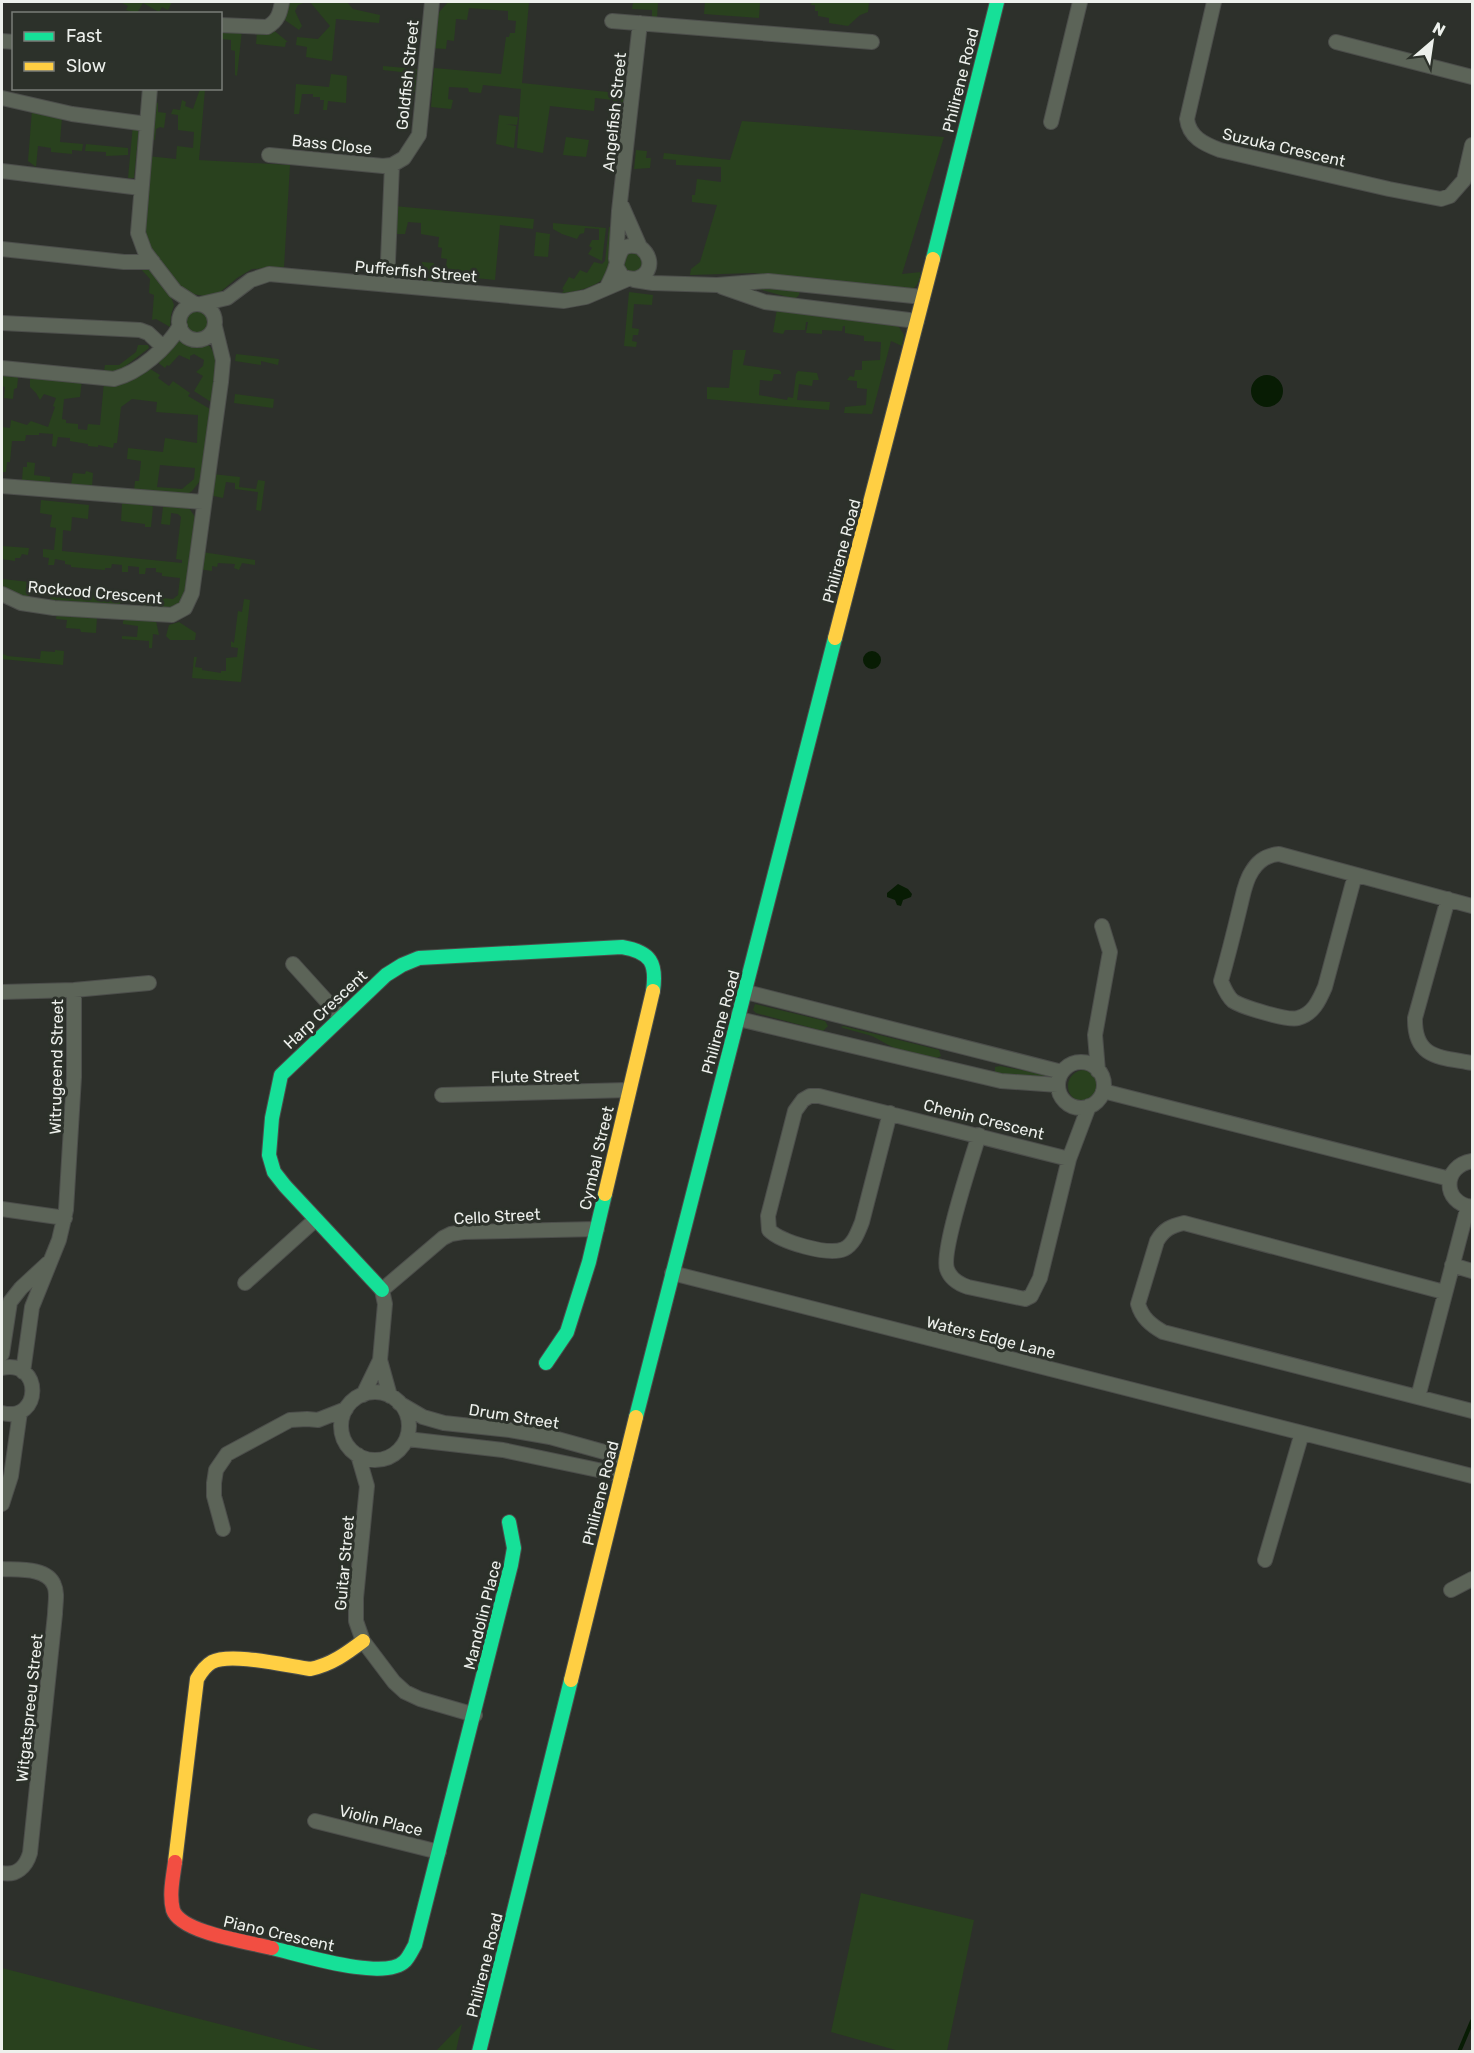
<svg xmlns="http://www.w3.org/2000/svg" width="1474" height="2053" viewBox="0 0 1474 2053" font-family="Rubik,sans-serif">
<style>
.green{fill:#29411e;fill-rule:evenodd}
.water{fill:#081c04}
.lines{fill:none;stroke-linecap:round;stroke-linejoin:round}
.stream{stroke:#081c04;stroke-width:4}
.street-casing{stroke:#4c4e4b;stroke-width:16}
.fast-casing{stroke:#4c4e4b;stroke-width:16}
.slow-casing{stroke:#4c4e4b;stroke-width:16}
.jam-casing{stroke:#4c4e4b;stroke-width:16}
.street{stroke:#5c6458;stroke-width:14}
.fast{stroke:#16e098;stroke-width:14}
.slow{stroke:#ffcf43;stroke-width:14}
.jam{stroke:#f24e42;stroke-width:14}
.labels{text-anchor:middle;stroke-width:6;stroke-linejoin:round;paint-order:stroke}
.street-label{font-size:16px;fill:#edf0ec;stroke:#2c312a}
</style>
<rect width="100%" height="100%" fill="#2d302b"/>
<!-- green -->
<path class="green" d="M120,2H172L168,10L162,7L159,12L143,3L137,13L126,10L128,6Z
M285,2H306L298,5L295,11L302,26L299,30L282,18Z
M310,2H347L353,9L380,15L379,23L336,19L332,61L306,57L307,47L296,45L297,37L318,39L330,26Z
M448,2H529L522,83L627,94L623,126L610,124L611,107L618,108V106L613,104V100L595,98L594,111L550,106L543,153L517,148L521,89L483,85L481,93L469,92L468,88L449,87L448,99L453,100L451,109L431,107L434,68L501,74L506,37H509L510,33H515L516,21L508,20V11L469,8L467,20L456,19L454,41L447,40L446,49L430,48L434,18Z
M633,2H658L657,18L652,17V10L632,9Z
M705,2H760L759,18L704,14Z
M812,2H869L868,12L860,15L848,26L829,23V18L818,16V11H815V5H811Z
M220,28L242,30L237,76L235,75V51L231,50V40L221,39Z
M272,29L288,42H286L285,47L256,44L257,31Z
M383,66L417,69L415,92H402L404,76L410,78L411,73L383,70Z
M331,74L347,76L346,103L328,101L327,110H323L324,100H320V97H313V94H302L299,114H294L296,84L329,87Z
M200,89H205L199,160L290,165L284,267L252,269L237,278L213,298L184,292L152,254L140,219L147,156L176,159L177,146L193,148L194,132L178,130V115L171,114L173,109L180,110L182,100L186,102L185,106L193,109Z
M155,102L158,103V112L166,113L164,128L160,127L156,129L155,140L151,139Z
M32,110L62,117L60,142L83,144L82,151L72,150V154L51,152V148L38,146L36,167L28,161Z
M499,115L518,117L517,125L506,124L516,126L514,148L496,144Z
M742,121L944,137L902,274L921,272C919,281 918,286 910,291L753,273L690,275L691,269L700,262L717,205L692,202V195H695L697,179L721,182V167L676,165V160L663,159L664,153L730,160Z
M133,125L139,127L134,178H128Z
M566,137L589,140L586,157L563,155Z
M86,144L128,148V155L106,156V152L85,151Z
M636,150L647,151L646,158H651L650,168L634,169Z
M394,206L534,219L533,229L500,225L495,280L446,275L445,283L420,280L422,262L434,263L433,274L445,275L447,259L441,258L442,248L438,247L439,237L421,234V223L408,222L405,234H397L394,260L398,267L408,269V280L400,277L393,272Z
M553,223L606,228L602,261L588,254L592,248L589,246L592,240H599V229L585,228L584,233L580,234L577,239L562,234L553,229Z
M609,227H614L607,276C595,287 578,292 562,293L564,290L562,289L569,277L574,279L580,270L587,273L594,262L602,264L605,261Z
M536,232L550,234L548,257L534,256Z
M635,251L644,259L642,270L628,274L620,261L624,254Z
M140,268H148L171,297L174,305L171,315L170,327L156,319L152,320L154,295L149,293L150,279Z
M793,286L800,289L799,295L795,299L751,287Z
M629,292L653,295L652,305L634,304L632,328L639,329L638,335H633L632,341L637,342L636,347L624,346Z
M777,309L892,324L899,327L904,335L902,346L891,341L872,414L844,413L845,407L866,405L867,389L857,388V381L847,380L850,376L854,377L855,370H862V361L880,360L881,342L864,341V336L845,333V326H843L842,331L822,330V334L806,333L808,322H806L805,330H785L783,334L773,332Z
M186 322a12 12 0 1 1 24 0a12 12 0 1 1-24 0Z
M180,340L206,343C223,355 214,385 211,402L194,391L203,376L196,372L203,366L204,360L194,354L190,356V360L179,355L169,366L167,365L165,368L156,361Z
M138,345H148L149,348L119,371H104L105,365H119L136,352Z
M733,350H746L743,365L779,370L781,372V374H774L772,381L760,380L759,395L787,400L788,397L793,398L796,374L798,371L817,373L819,380H813L812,386L799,384L797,400L830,402L829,410L707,399V387L729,388Z
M236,354L279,359L278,365L261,361V365L235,361Z
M147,367L160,375L158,378L169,386L173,381L190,393L188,396L210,409L200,481L192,491L186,495L134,491L135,481H139L141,461L127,459L128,448L163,452L165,438L197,443L198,415L156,412L157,402L132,399L121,407L117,443H114L113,448L98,445V447L88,446V444L70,441V438L58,437L56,447L52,446L53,434L39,433V435H26L25,441H12L10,462H7L6,472H2V427L10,428L11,420L27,425L31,421L48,427L55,407L53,406L56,398L44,394L40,400L36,393L30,387V377L82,380L80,397L64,399L62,419L66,420V423L78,424V429L87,430L88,424L100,425L104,382ZM160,465L195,468L194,479L182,489L157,487Z
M2,373L16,374L18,378L17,388L14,389L13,399L4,398L5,387L2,386Z
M235,394L274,399L273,408L234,403Z
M27,462L35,463L34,475L50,477V482L22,480L23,467H27Z
M86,471L93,473L92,487L71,485L73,473L85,474Z
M212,474L240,477L239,487L256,489L258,480L265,481L261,511L256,510L258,492L235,489V483L226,482L223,498L209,495Z
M41,500L89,505L88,519L72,517L71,531L63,530L62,551L182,563V560L176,559L181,517L178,514L171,513L170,525L161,524L163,507L166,505L189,508L195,517L194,527C192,544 190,604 172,609C164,612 152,609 143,609L142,596L173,599L178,595L180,578L162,576V573L156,572V568H146L145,574H139V567L128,566V572H122V565L112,564L111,568H105V570L71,567V565L65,564V561L55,559L54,565H48L49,558L43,557V549L54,550L56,528L50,527L52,515L40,513Z
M124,501L151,504L153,507L151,527H145V524L121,521L122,504Z
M2,546L29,548L28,555L22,554L20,558H15V561L2,559Z
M202,552L255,560V565L242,563L239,570L234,568L235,564L218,563L217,567L212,566V571L199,569Z
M2,579L30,582L29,596L26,598L8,592L2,587Z
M51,587L121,594V602L118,607L52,600L50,598Z
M244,599L250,600L241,682L192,678L194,657H197L195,667L202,668V670L221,673V671H226V658L237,657L238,648L231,647V641L234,643L238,611L242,612Z
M57,612L97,617L96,633L81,632L80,629L66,628L67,620L56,619Z
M127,618L156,621L159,635L153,634L152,648H149V641L122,639V636L137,637L138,626L123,624V621Z
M179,622L196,633L195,640H170L166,636L169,625Z
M55,650L64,651L63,665L2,659V654L6,655L7,656L40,659L41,651L55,652Z
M755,1004L825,1021L828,1026L823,1031L756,1013L753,1010Z
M843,1026L939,1050L941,1056L937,1058L894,1048L872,1036L843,1028L841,1027Z
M1000,1066L1053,1076L1055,1077V1079L999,1074L995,1072V1067Z
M1068 1086a16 16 0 1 1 32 0a16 16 0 1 1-32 0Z
M861,1893L974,1920L947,2051H899L831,2032Z
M2,1968L324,2051H2Z
M462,2024L456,2051H436Z"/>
<!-- water -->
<path class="water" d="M1251 391a16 16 0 1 1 32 0a16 16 0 1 1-32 0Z
M863 660a9 9 0 1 1 18 0a9 9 0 1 1-18 0Z
M898,884L908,889L912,894L911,897L903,900L901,906L897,905L895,900L887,897V893Z"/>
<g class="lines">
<!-- stream -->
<path class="stream" d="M1459,2052L1472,2021"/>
<defs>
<path id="street" d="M1214,2L1187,119C1189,137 1204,144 1220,150L1389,189L1441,199L1450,196L1464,180L1472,145
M612,21L872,42
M220,25L267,27C278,21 280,13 282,2
M2,41L14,42
M1336,42L1472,77
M150,88L138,233L145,252L175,291L195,304
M2,98L72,114L147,124
M1051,122L1080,2
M269,155L383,166L392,165L404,158L419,135L432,2
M2,171L141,188
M622,206L640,247
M2,249L124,262H153
M616,259L619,211L640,23
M634,280L653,283L717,285L768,281L923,297
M387,285L392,165
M607,287C610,281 613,275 615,269C620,254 619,242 640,247C660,262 645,287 622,276L616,266
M722,287L765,302L917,321
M201,304L227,298L251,280L269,274L564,301L586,297L628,279
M179 322a18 18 0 1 1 36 0a18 18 0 1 1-36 0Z
M2,323L140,330L148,333L163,347
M2,368L114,379C140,372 166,349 180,326
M2,486L203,502
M2,594L21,603L54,608L172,615L185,608L192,593L221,382L223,360L215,327
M1355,875L1325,987C1319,1001 1313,1014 1298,1018C1288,1021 1242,1007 1233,1001C1227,996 1224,988 1221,981C1228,956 1234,932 1240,907C1243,895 1245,881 1252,871C1258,861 1267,855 1279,854L1472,906
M1448,899L1415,1018C1414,1059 1441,1057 1472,1063
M293,964L341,1017
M2,992L74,990L149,983
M746,992L1062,1072
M739,1019L1001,1081L1058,1085
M1058 1085a23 23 0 1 1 46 0a23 23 0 1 1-46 0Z
M1098,1071L1095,1035L1110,952L1102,926
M1103,1091L1450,1179
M442,1095L628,1090
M890,1113L862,1222C858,1232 854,1244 844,1249C828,1256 781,1242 769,1230L768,1216L795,1111L803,1100L810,1096H819L1069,1159
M979,1135C972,1158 941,1251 947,1269C950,1278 959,1284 968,1287L1025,1299L1031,1296L1040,1278L1069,1159L1089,1106
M1472,1161C1442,1166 1442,1203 1472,1207
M2,1209L65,1218
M1452,1265L1472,1271
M672,1273L1472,1476
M245,1283L315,1220
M1444,1292L1184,1223C1171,1226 1164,1229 1157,1241L1138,1304C1142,1318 1151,1325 1163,1332L1472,1411
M2,1354L10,1302L21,1288L48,1263
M380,1360L390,1396
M2,1368C43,1359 42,1423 2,1413
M23,1372L32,1307L59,1240L66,1210L74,1077V990
M341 1426a34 34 0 1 1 68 0a34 34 0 1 1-68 0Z
M363,1395L380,1360L385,1304L382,1290L443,1238L451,1234L463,1232L597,1229
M1418,1397L1468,1206
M399,1403L423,1417L444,1423L510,1430L550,1437L626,1458
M407,1439L503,1450L622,1475
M358,1455L367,1486L356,1598V1621L363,1641L394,1682L405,1692L420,1699L475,1715
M2,1504L11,1476L20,1412
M223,1529L214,1496V1483L216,1470L227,1454L290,1420L307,1419L318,1420L346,1409
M1265,1560L1302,1433
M2,1569C17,1570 47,1567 54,1585C58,1593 55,1605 55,1614L30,1853C26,1867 16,1876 2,1873
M1451,1590L1472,1579
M315,1821L439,1852"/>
<path id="fast" d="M933,259L997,2
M382,1290L285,1186L274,1172L269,1155L272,1118L281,1075L386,975L402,965L419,958L622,947C651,952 657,963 653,991
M546,1363L567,1332L589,1262L605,1194
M636,1417L835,638
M272,1948C299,1954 385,1982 405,1961C409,1957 412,1950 415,1945L511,1565L514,1548L509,1522
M479,2052L571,1680"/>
<path id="slow" d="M835,638L933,259
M605,1194L653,991
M571,1680L636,1417
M175,1862L197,1679C201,1672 205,1666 212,1662C231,1652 288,1666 310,1669C331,1665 347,1653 363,1641"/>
<path id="jam" d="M175,1862C173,1877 169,1895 173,1910C181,1933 249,1942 272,1948"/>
</defs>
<!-- street casing -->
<use href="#street" class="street-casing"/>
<!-- fast casing -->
<use href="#fast" class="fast-casing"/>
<!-- slow casing -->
<use href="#slow" class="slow-casing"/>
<!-- jam casing -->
<use href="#jam" class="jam-casing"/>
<!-- street -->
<use href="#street" class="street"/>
<!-- fast -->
<use href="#fast" class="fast"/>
<!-- slow -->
<use href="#slow" class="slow"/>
<!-- jam -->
<use href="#jam" class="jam"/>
</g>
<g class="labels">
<!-- street labels -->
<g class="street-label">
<text transform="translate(407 75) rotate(-84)" y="6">Goldfish Street</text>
<text transform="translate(960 80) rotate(-76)" y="6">Philirene Road</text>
<text transform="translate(614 112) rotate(-84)" y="6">Angelfish Street</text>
<text transform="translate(332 144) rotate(6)" y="6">Bass Close</text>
<text transform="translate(1284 147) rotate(13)" y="6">Suzuka Crescent</text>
<text transform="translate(416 271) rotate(5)" y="6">Pufferfish Street</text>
<text transform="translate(841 551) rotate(-75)" y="6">Philirene Road</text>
<text transform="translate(95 592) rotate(5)" y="6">Rockcod Crescent</text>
<text transform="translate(325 1009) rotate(-43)" y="6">Harp Crescent</text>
<text transform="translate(720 1022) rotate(-75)" y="6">Philirene Road</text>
<text transform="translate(56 1067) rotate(-89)" y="6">Witrugeend Street</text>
<text transform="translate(535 1076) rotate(-1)" y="6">Flute Street</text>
<text transform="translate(984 1119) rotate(14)" y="6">Chenin Crescent</text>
<text transform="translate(596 1158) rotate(-77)" y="6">Cymbal Street</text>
<text transform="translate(497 1216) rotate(-3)" y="6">Cello Street</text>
<text transform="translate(991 1337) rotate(14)" y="6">Waters Edge Lane</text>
<text transform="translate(514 1416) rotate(9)" y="6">Drum Street</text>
<text transform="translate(600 1493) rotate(-76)" y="6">Philirene Road</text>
<text transform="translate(344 1563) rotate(-85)" y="6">Guitar Street</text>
<text transform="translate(482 1615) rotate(-76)" y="6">Mandolin Place</text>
<text transform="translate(29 1708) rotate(-84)" y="6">Witgatspreeu Street</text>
<text transform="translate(381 1820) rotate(14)" y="6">Violin Place</text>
<text transform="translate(279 1933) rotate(13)" y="6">Piano Crescent</text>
<text transform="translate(484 1965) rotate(-76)" y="6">Philirene Road</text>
</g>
</g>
<!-- border -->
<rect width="1474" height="2053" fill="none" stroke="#edf0ec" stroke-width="6"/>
<!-- legend -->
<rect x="12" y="12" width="210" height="78" fill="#2c312a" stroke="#797d78" stroke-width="1.5"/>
<rect x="24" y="32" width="30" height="9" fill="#16e098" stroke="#797d78" stroke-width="1.5"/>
<text x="66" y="42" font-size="18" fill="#edf0ec">Fast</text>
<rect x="24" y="62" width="30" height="9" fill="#ffcf43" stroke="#797d78" stroke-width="1.5"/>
<text x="66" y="72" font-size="18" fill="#edf0ec">Slow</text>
<!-- north arrow -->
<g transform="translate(1432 42) rotate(29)" stroke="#2c312a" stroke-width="4.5" paint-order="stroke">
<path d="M0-4.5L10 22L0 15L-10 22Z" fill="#edf0ec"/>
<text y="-9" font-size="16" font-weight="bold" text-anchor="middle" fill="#edf0ec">N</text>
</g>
</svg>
